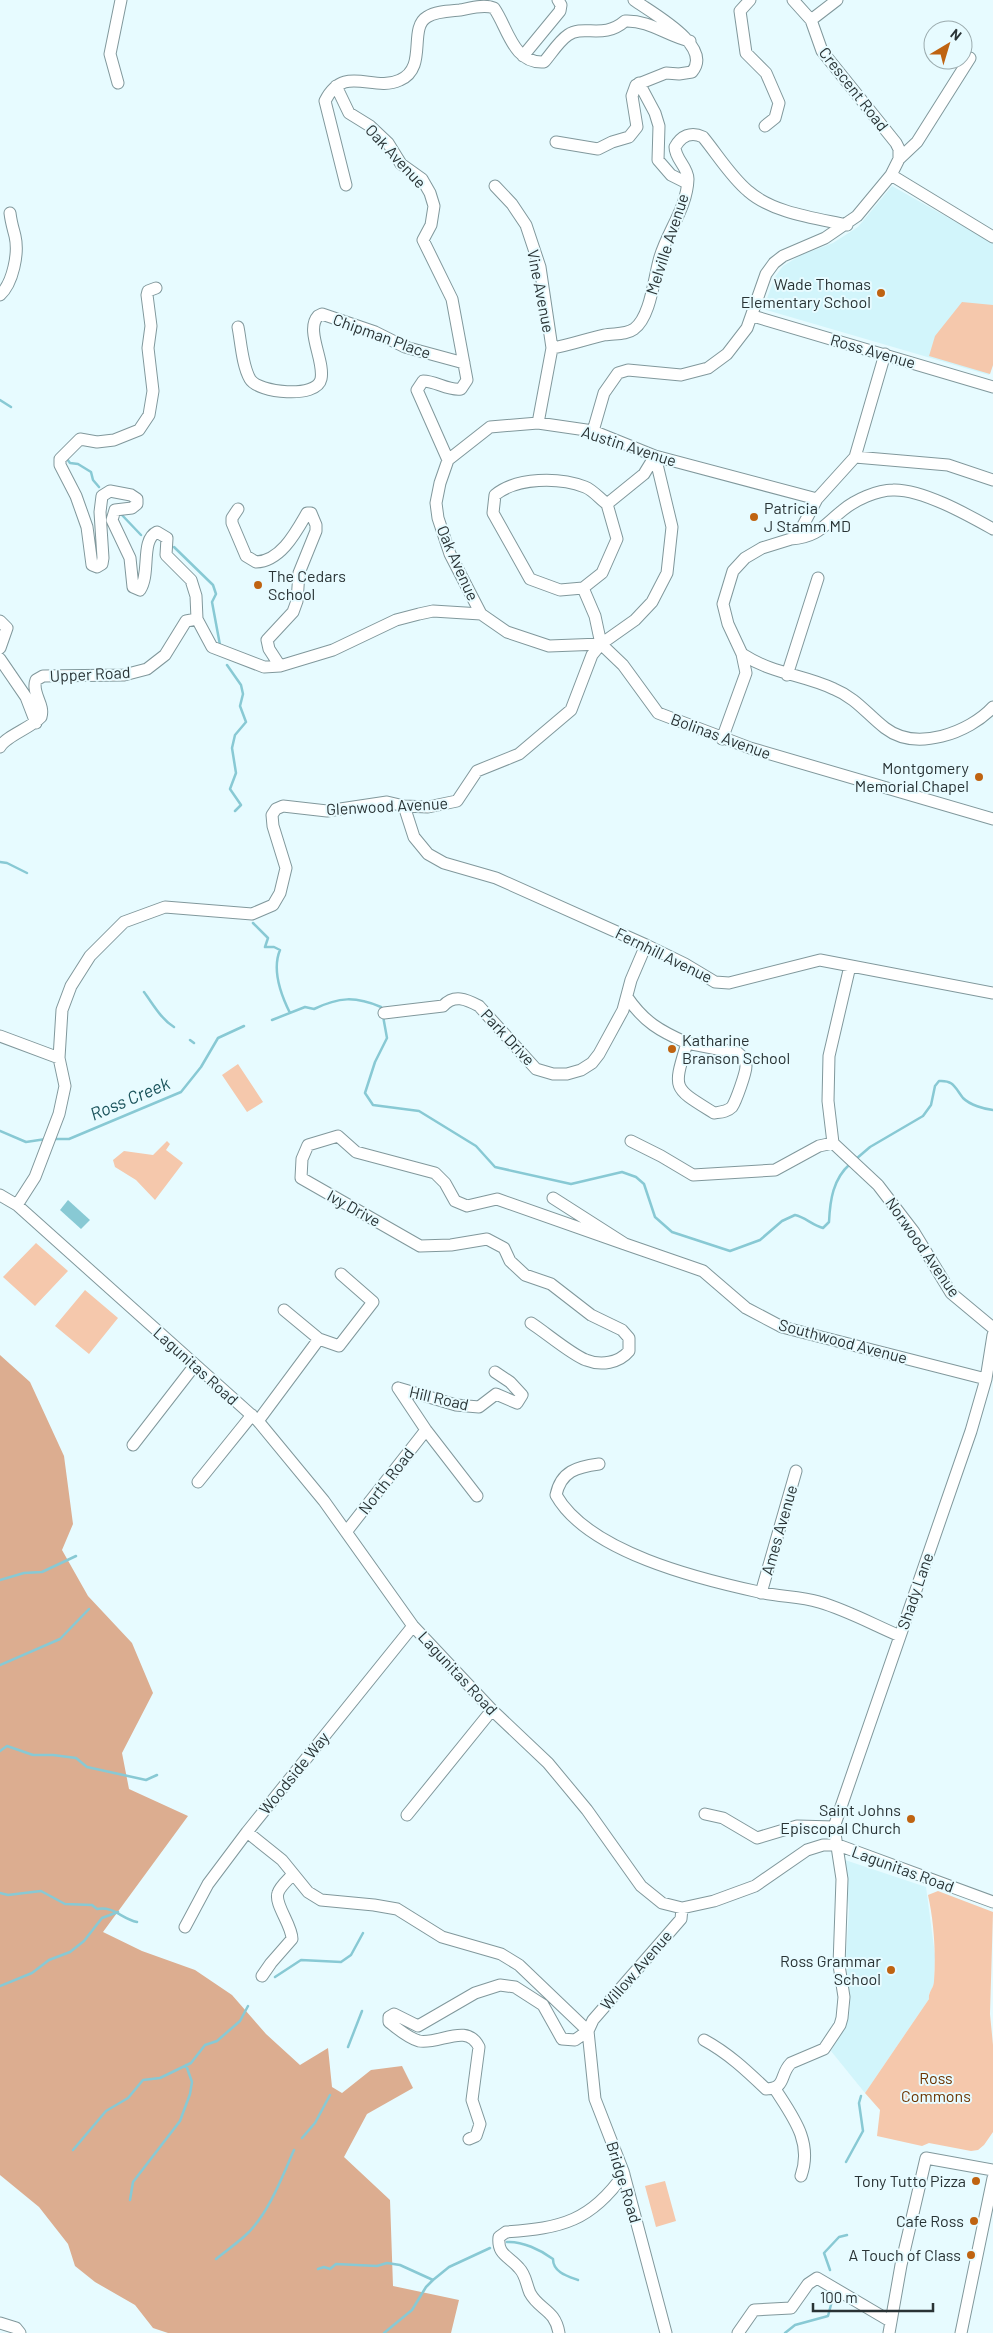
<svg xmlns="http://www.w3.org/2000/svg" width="993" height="2333" viewBox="0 0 993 2333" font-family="Barlow,sans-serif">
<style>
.built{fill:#d2f5fb}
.green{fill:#f5c8ac}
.forest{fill:#dcad90}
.water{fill:#88c9d4}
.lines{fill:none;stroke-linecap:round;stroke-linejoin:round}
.stream{stroke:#88c9d4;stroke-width:2.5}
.minor-casing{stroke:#81989c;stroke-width:13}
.minor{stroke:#fff;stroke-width:11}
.poi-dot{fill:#bf6311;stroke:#e7fbff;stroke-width:2}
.labels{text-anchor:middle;stroke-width:4;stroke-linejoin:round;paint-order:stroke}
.street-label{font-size:16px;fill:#293335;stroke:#e7fbff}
.poi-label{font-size:16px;fill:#293335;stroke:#e7fbff;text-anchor:end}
.park-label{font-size:16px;fill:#6d3502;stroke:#e7fbff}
.water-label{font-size:18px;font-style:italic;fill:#19525a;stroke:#e7fbff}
</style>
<rect width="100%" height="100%" fill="#e7fbff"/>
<!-- built -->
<path class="built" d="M892,186L993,243V365L989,375L763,309L775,277L783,266L801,255L833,243L858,227Z
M845,1860L926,1887L935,1955L934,1984L929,1994V1999L865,2093L831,2051L848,2019L850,2006L846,1957L849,1910Z"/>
<!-- green -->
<path class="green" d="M962,302L993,305V365L990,374L929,356L935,336Z
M238,1064L263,1102L247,1112L222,1075Z
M167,1141L170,1144L166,1150L183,1163L155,1200L136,1180L115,1167L113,1160L124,1151L153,1155Z
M36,1243L68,1271L35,1306L3,1277Z
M85,1290L118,1318L89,1354L55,1326Z
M938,1891L993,1912L990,2014L993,2045V2132L984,2145L978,2150L971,2151L929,2143L922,2146L877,2136L880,2110L865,2093L929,1999C928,1992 934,1988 934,1981C936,1953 934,1922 928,1895Z
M665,2181L676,2221L656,2227L645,2186Z"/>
<!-- forest -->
<path class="forest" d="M0,1355L30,1382L64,1456L73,1524L62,1550L88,1596L132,1643L153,1693L122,1753L129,1789L188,1816L103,1932L142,1951L195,1970L232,1995L266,2034L300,2065L328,2048L332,2087L342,2093L371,2070L402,2066L413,2088L367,2114L344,2157L390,2200L393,2286L459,2300L451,2333H168L153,2328L135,2305L95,2282L75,2266L68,2244L39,2207L0,2175Z"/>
<!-- water -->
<path class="water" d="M68,1200L90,1220L81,1229L60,1210Z"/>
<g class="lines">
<!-- stream -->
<path class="stream" d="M0,400L11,407
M67,459L70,463L78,464L91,472L93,480L99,487
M121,514L141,535
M174,547L213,585L216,594L212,602L220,645
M227,665L241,685L243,694L240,706L246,722L235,735L232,748L236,773L230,789L241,805L235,811
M0,862L7,863L27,873
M253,923L268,938L265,947H274L280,950C272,969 281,995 290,1013
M144,992C153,1004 161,1019 174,1027
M383,1016L387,1038L375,1062L365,1093L373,1105L419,1111L476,1146L495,1167L571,1184L622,1172L636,1177L644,1184L655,1217L672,1232L730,1251L760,1240L782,1221L795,1215C805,1217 812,1225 823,1228L829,1222C830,1200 833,1179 850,1164
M272,1020L305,1007L314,1009C339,997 355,996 381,1007V1010
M190,1040L194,1043
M0,1131L26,1142L46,1139
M54,1139H69L181,1092L201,1067L218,1038L244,1026
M856,1159L870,1147L923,1116L931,1105L935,1086L939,1081C954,1080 955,1088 963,1098C970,1105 984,1109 993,1110
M0,1580L24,1573L42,1572L76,1556
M0,1665L60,1639L89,1609
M0,1751L7,1746L33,1755H53L76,1758L87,1767L146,1780L157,1775
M0,1893L8,1895L41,1891L65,1904L92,1905L97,1909C114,1906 122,1919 137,1922
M275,1977L301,1960L341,1962L351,1955L363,1933
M0,1986L32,1973L49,1960L70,1952L84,1941L102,1918L118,1912
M348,2047L362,2011
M302,2138L315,2123L330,2095
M73,2150L106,2111L128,2098L143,2080L160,2078L191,2063L205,2045L217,2041L240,2021L248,2006
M846,2162L863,2131L859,2103L861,2096
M130,2200L133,2182L180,2121L190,2094L192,2082L186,2065
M507,2242C522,2241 541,2250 553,2259C553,2272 567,2276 578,2280
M216,2259C227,2250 239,2242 249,2232C270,2210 282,2177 294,2150
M318,2269L324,2267L330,2269L336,2264L377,2266L387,2263L400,2265L433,2280
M830,2270L824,2253L839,2237L847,2235
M384,2333L412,2310L426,2287L433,2280L449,2267L490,2248
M785,2333L795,2325L828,2316L832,2301"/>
<defs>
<path id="minor" d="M750,0L740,11L746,53L766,73L779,103L775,118L765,126
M793,0L811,20
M837,0L811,20L822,51L896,143L899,149V159
M523,56L560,11L561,5L558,0
M118,83L110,54L121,0
M639,83L655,113L659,126L658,160L671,175L687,183
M336,86L349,113L370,126L388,143L401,164L422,179L430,193L434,206L431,225L423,240L452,299L467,380L461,389C448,391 436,381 423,381L417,390L448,460L440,483L436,503L438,518L450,554L481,614L507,632L549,646L601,644L623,665L658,713L750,748L993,819
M556,142L598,149L612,142L629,137L637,127L632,96L636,85L666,73L679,74L692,72C714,46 652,13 634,0
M891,175L993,237
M346,185L325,101C344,63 373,93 400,80C428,68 408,28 427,17C436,11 450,11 460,10C471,8 484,4 494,8C508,28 513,64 544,62C551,54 559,41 568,35C584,24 603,40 625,21C650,20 667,36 690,41
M495,186L512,204L526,225L540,267L552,348L538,423
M156,288L148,291L147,295L151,326L148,348L153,391L149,415L139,430L114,440L97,442L80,439L60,459V465L76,496L87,527L92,565L97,567L102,564L103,558L100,512L102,496L110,491L131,495L137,499V504L132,508L115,510L112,520L130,558L133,587L140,590C151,573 140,540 157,532L167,538L166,555L191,580L196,596L197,619L212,647L264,667L280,666L333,650L396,620L419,614L433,611L481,614
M0,295C13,283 19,253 15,236C13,228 11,222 10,213
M753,316L993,387
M238,327C241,342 242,365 250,379C258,393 317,399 321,379C325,361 305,330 318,316L322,314L375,332L405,347L464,363
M552,348C571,345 586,339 604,335C614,333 626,335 634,329C651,317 654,276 660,257C668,230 687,208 688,179C688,167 675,159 675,147C681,136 691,131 703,137C717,154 731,177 748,191C773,213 815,218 847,225
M593,431L604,393L618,373L628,370L681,375L708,368L727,354L747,328L766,274L774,263L783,256L825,238L857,216L891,175L899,159L917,142L970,58
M855,457L948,465L993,480
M448,460L490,427L538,423L593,431L655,456L817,499
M238,509L232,518V523L246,556L256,562C281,561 296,532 307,513H311L316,525V531L299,573L297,601L293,612L267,640L269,649L280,666
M791,539C818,537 823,526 843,510C855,500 877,490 893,490C922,489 968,515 993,529
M583,588L602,573L617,539L607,504
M0,621L7,628L0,648
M601,644L595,616L583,588L560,590L530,579L493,513L495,495C517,477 559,477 585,487C593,490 600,499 607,504L644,474L655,456
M742,654C775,675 802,674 834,689C856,698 867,714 885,728C916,752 969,733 993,707
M0,659L26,697L36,723
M787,675L818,578
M722,739L746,673L742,654L728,624L723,604L733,571L745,558L762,548L791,539L800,531L817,499L855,457L885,354
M0,747C6,736 31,728 41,717C45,704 31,693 36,680L43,676L124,675L147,669L165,655L186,621L197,619
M404,806L414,837L428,854L444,863L496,878L646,945L685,964L715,982L729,983L820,960L993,993
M850,966L829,1056L828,1101L833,1143L878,1185L914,1232L951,1293L993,1328
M627,997C644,1022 660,1031 687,1043
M384,1013L443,1006C454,994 466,999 479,1006L536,1069L553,1074H567L581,1070L592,1063L599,1054L623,1010L631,980L646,945
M0,1036L59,1058
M687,1043L738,1053C742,1056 746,1060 746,1066C746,1073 736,1101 732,1107C727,1112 721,1112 714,1113C672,1087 673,1090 687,1043Z
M631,1141L661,1156L693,1175L775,1170L819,1146L833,1143
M0,1195L17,1205L258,1421L324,1501L413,1626L492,1710L548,1763L587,1810L641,1886L662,1903L682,1908L714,1901L755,1886L807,1850L823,1845H838L993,1902
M553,1198L625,1244L703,1271L746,1308L782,1327L986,1379
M17,1205L35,1177L59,1114L65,1086L59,1058L62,1010L71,986L90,956L124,922L165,907L252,914L273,905L280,893L286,868L273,826L272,815L276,809L283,806L327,811L387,802L404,806L428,807L457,801L477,771L519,754L571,710L592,655L601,644L635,620L652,602L667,573L672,527L655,456
M284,1310L319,1339
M531,1323C545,1332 572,1355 586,1360C601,1366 619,1363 629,1351V1338L622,1330L591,1315L551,1284L525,1275L510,1261L504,1248L487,1239L451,1245L420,1246L301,1178L302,1159L308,1145L338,1136L356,1152L435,1173L445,1183L455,1201L467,1206L497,1199L625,1244
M398,1388L456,1405L479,1407L496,1394L517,1403L522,1395L510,1382L495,1372
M398,1388L426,1430L477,1496
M258,1421L319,1339L339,1346L373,1302L341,1274
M133,1445L195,1365
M599,1464C577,1467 561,1471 556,1495C588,1552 699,1579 759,1592C779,1597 800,1596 819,1602C847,1610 874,1625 900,1636
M198,1482L252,1415
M346,1532L426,1430
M761,1593L796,1471
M705,1814L723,1818L757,1838L797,1826L834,1827
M407,1815L492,1710
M247,1832L282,1860L308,1892L321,1900L374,1905L397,1909L442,1937L501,1954L519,1965L588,2031
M185,1927L208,1884L247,1832L413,1626
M262,1976L271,1963L292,1939C292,1925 274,1904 278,1893C280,1886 289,1879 293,1874
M588,2031L595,2099L623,2171L666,2333
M588,2031L593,2020L681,1919L682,1908
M704,2040C728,2053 746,2070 766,2089C787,2088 779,2075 791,2063L824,2049L840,2025L842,2018L844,1997L839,1965L842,1879L834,1827L971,1431L986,1379L993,1335
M775,2089C793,2117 813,2142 801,2176
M469,2139L476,2136L480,2124L472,2100L479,2047C467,2022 439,2045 419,2041C408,2038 398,2029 389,2022V2017L394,2014L418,2026L475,1993L500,1985L515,1987L543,2005L562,2039L575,2040L588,2031
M0,2323L16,2328L20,2333
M559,2333C555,2309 539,2310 530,2293C526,2284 526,2275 519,2268C509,2256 497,2255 499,2237L506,2232C562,2228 591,2221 624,2174
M738,2333L754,2310L791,2308L808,2284L817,2278L890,2321
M889,2333L901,2265L926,2158L993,2170
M961,2333L993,2178"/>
</defs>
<!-- minor casing -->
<use href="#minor" class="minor-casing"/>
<!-- minor -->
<use href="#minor" class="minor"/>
</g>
<!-- markers -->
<g class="poi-dot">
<circle cx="881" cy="293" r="5"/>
<circle cx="754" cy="517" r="5"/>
<circle cx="258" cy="585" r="5"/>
<circle cx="979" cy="777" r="5"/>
<circle cx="672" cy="1049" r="5"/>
<circle cx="911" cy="1819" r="5"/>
<circle cx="891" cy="1970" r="5"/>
<circle cx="976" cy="2181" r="5"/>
<circle cx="974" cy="2221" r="5"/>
<circle cx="971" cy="2255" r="5"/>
</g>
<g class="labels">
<!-- street labels -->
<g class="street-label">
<text transform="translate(854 89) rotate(52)" y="6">Crescent Road</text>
<text transform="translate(396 156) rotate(47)" y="6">Oak Avenue</text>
<text transform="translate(667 244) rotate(-72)" y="6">Melville Avenue</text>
<text transform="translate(541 291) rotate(79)" y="6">Vine Avenue</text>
<text transform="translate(382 336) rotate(20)" y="6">Chipman Place</text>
<text transform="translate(873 351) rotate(16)" y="6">Ross Avenue</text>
<text transform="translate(629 446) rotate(18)" y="6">Austin Avenue</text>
<text transform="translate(458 563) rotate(66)" y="6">Oak Avenue</text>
<text transform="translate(90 674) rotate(-3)" y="6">Upper Road</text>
<text transform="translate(721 736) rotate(20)" y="6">Bolinas Avenue</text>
<text transform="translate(387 806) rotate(-3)" y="6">Glenwood Avenue</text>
<text transform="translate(664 955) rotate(26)" y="6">Fernhill Avenue</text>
<text transform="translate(508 1037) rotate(47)" y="6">Park Drive</text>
<text transform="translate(354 1208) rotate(29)" y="6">Ivy Drive</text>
<text transform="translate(923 1247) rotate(55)" y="6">Norwood Avenue</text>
<text transform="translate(843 1341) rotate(15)" y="6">Southwood Avenue</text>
<text transform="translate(196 1366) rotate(42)" y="6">Lagunitas Road</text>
<text transform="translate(439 1398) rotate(13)" y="6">Hill Road</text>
<text transform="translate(386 1481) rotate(-52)" y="6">North Road</text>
<text transform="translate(779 1530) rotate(-74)" y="6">Ames Avenue</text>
<text transform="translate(915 1591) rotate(-71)" y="6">Shady Lane</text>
<text transform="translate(458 1673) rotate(47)" y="6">Lagunitas Road</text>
<text transform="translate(294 1773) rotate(-51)" y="6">Woodside Way</text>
<text transform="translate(903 1869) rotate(20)" y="6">Lagunitas Road</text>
<text transform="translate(636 1970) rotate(-49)" y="6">Willow Avenue</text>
<text transform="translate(624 2182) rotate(73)" y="6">Bridge Road</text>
</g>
<!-- poi labels -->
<g class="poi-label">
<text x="871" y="290">Wade Thomas<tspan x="871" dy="18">Elementary School</tspan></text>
<text x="764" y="514" text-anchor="start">Patricia<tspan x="764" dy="18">J Stamm MD</tspan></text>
<text x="268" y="582" text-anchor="start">The Cedars<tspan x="268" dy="18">School</tspan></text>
<text x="969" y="774">Montgomery<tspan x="969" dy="18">Memorial Chapel</tspan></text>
<text x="682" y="1046" text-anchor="start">Katharine<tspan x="682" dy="18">Branson School</tspan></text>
<text x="901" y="1816">Saint Johns<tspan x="901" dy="18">Episcopal Church</tspan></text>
<text x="881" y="1967">Ross Grammar<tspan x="881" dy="18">School</tspan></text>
<text x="966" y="2187">Tony Tutto Pizza</text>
<text x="964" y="2227">Cafe Ross</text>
<text x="961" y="2261">A Touch of Class</text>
</g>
<!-- park labels -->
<g class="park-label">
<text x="936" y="2084">Ross<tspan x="936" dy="18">Commons</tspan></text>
</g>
<!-- water labels -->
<g class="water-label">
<text transform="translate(130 1099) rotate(-23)" y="6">Ross Creek</text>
</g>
</g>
<!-- north arrow -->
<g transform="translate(948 45) rotate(38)"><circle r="24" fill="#e7fbff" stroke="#9babae"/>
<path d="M0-4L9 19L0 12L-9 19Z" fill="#bf6311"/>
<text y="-8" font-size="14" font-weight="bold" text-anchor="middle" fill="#293335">N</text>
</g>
<!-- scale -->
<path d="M813 2303v8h120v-8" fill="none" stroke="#293335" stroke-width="2.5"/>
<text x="820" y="2303" font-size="15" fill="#293335" stroke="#e7fbff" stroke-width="4" paint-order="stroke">100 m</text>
</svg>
